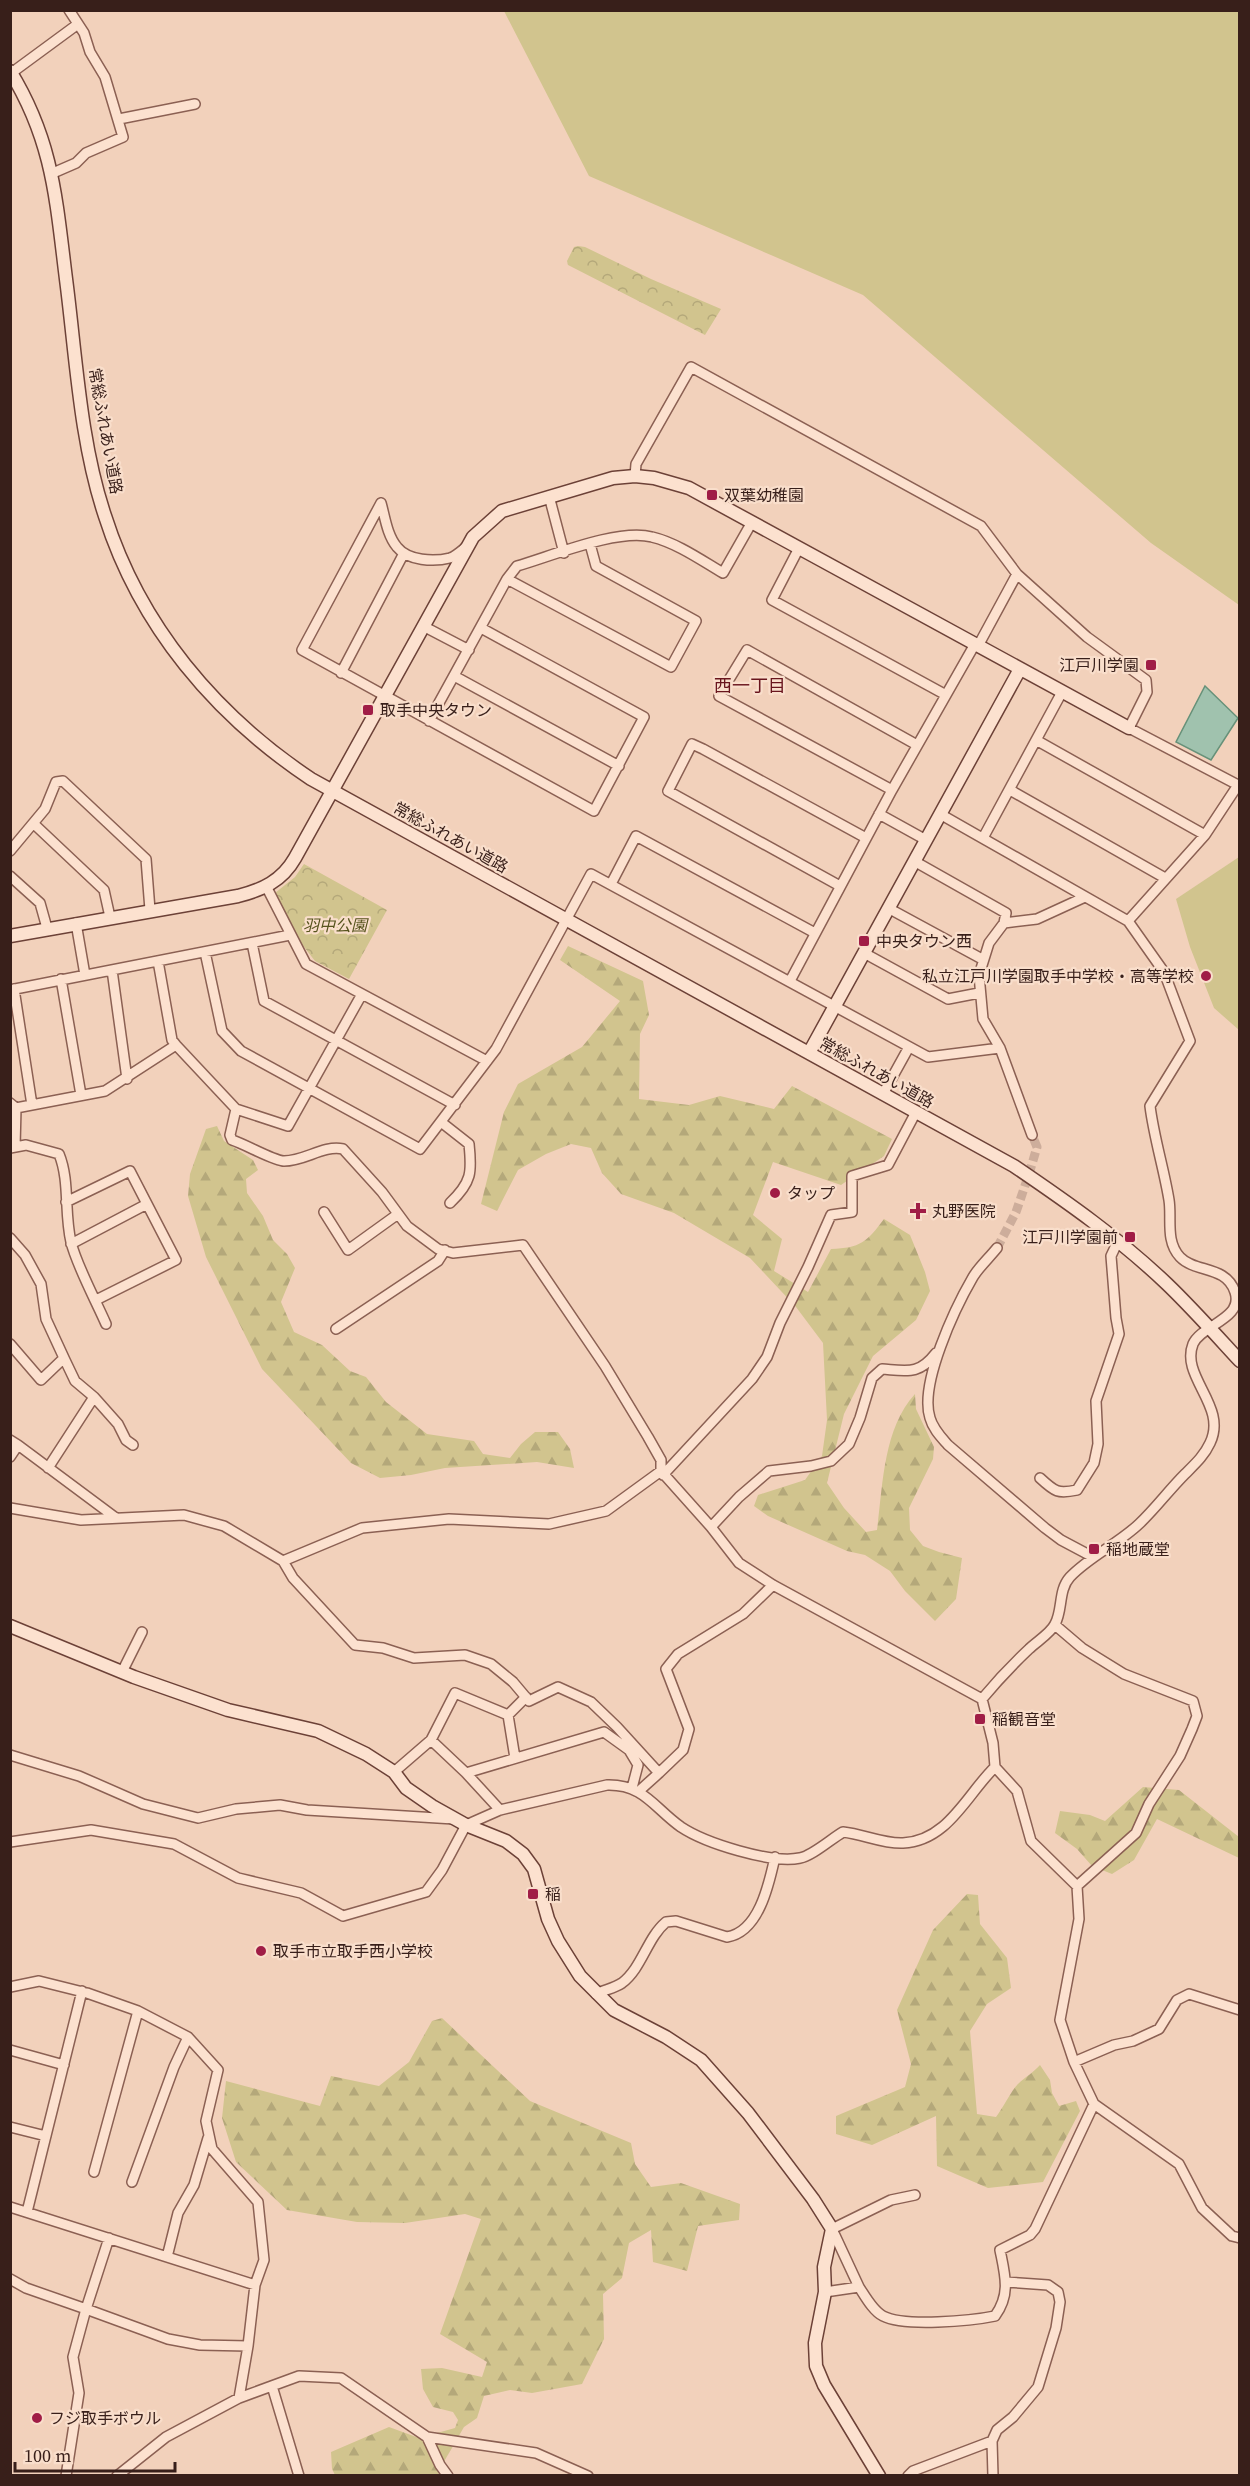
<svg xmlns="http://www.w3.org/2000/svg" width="1250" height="2486" viewBox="0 0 1250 2486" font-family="'Source Serif 4','Noto Sans JP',serif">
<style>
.grass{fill:#d1c48e}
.forest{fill:url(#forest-firs)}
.park{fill:url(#park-crowns)}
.water{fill:#a0c2ae;stroke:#679179;stroke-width:1.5}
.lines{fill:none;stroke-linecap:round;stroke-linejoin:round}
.street-tunnel{stroke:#cdad9b;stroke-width:9;stroke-dasharray:9 4.5;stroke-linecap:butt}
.street-casing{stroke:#8b6053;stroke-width:12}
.secondary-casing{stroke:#6c4137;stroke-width:15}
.street{stroke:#fce1cf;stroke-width:9}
.secondary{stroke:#fce1cf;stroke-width:12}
.poi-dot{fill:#a01d46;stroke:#f9decb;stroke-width:2}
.labels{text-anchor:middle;stroke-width:4.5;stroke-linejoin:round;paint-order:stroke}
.street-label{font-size:16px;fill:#381f1a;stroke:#f9decb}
.poi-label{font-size:16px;fill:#381f1a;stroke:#f9decb;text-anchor:start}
.park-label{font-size:16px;font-style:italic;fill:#57541e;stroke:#f9decb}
.neighbourhood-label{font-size:18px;fill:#69151d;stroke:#f9decb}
</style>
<defs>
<pattern id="forest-firs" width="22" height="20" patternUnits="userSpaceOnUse" patternTransform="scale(1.5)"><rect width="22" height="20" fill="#d1c48e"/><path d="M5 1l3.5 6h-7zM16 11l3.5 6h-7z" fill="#b4a87a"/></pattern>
<pattern id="park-crowns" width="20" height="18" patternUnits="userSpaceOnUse" patternTransform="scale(1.5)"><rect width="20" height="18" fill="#d1c48e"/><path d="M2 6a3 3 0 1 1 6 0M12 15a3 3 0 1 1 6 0" fill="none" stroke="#b4a87a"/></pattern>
</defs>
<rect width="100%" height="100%" fill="#f2d1bb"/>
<!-- grass -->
<path class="grass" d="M504,11H1239V605L1151,543L863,295L589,176Z
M1239,857V1030L1214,1008L1190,947L1176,899Z"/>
<!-- forest -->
<path class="forest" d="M568,946L643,981L649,1015L640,1034L639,1099L689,1105L720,1096L774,1109L792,1086L892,1139L884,1156L841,1185L773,1162L753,1215L782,1239L774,1271L808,1292L831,1249C860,1248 867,1242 884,1219L910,1235L925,1272L930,1291L916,1320L873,1356L844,1414L827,1483L844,1508L866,1532L877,1530C883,1485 883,1429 915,1394L916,1409L934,1447L933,1459L909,1508L910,1530L923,1546L939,1552L962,1558L956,1599L935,1621L905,1591L890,1571L865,1555L847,1551L768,1516L754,1506L758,1495L805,1480L822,1456L827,1420L823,1343L796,1307L750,1258L674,1213L621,1194L602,1173L591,1148L571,1144L546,1154L518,1170L497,1211L481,1204L504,1112L518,1084L582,1047L620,1001L560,960Z
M217,1126L224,1141L253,1160L258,1170L246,1179L247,1193L263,1216L273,1240L287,1254L295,1268L281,1302L294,1332L322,1345L350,1371L366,1377L386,1402L427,1434L474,1441L483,1454L510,1458L521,1444L535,1432H558L570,1449L574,1468L537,1462L445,1468L411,1475L380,1478L351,1463L262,1369L206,1257L188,1196L190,1174L206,1129Z
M1143,1787L1179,1790L1239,1837V1858L1157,1819L1134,1860L1112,1874L1092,1866L1077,1849L1055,1833L1060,1811L1090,1815L1105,1821Z
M967,1894L978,1895L980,1924L1007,1958L1011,1988L987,2004L970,2031L977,2114L996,2117C1003,2108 1011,2091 1018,2084C1025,2077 1033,2073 1040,2065L1050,2080L1052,2093L1059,2106L1076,2101L1080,2111L1043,2182L988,2188L937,2166L936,2116L872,2145L836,2134V2116L905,2087L911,2064L897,2010L933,1930Z
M442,2018L530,2101L631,2143L635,2164L651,2187L681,2183L740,2204L739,2220L698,2226L687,2271L653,2262L651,2230L629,2243L622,2278L603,2294L604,2339L582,2384L532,2393L510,2390L484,2396L477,2418L464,2427L438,2472L440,2475H335L332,2469L331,2452L389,2427L419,2438L455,2428L458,2420L453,2412L433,2407L423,2389L421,2369L442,2368L482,2377L487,2362L440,2334L481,2219L465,2214L405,2223L357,2222L287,2210L236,2162L222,2118L226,2081L320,2106L331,2076L379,2086L409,2062L432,2021Z"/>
<!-- park -->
<path class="park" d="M578,246L585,247L651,279L721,309L705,335L568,265L567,261L574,247Z
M304,864L387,910L349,979L315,961L301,943L275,893L295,877Z"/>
<!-- water -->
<path class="water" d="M1205,686L1238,718L1211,760L1176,742Z"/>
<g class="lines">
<!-- street-tunnel -->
<path class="street-tunnel" d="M997,1248L1016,1212L1029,1174L1037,1147L1032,1135"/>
<defs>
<path id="street" d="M10,74L78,24
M119,119L195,104
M53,173L76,163L86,153L123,137L105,77L90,52L84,33L69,10
M635,476L636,464L691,367L981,526L1017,574L1087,637L1146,680L1147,692L1129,728L1238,785L1205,835L1128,921
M549,496L564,553
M381,503L302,650L594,811L644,717L481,628
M381,503C385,517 387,535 397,547C408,561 434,562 450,558C456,556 461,551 466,547
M799,548L772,600L946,695
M507,579L671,667L696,621L596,566L590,544
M423,626L469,650
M978,646L1017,574
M341,673L404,553
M456,677L619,766
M429,721L507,579L517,566C552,556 618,528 652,537C677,543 701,560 723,573L752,522
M1036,740L1205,835
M892,790L719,696L747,650L917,745
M1010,790L1165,878
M879,814L926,840
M34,824L104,890L110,917
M983,838L1062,692
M10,851L45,809L56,782L63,781L146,859L150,910
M914,861L1006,913L1004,923
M10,876L40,903L47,928
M611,884L636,836L815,933
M266,886L306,964L487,1061
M840,886L668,791L692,744L703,749L866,838
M888,908L982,959
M76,923L85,975
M252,943L264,1001L455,1105
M205,952L222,1031L241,1051L420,1149L496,1049L591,874L928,1057L1000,1048L983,1019L979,975L989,943L1004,923L1037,919L1085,897
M864,953L948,999L979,993
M158,961L172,1040L176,1045L236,1109L288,1126L362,994
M112,970L127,1079
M61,979L81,1095
M790,981L892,790L975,644
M14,989L32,1105
M10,990L290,935
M1000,1048L1032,1135
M883,1094L909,1047
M10,1103L16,1108L15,1147
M16,1108L105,1091L176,1045
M236,1109L230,1135L232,1140C245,1144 274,1161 284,1161C305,1161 323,1145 343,1149L382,1192L407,1226L438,1249L453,1253L523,1245L605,1366L648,1437L661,1460V1471
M441,1122L469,1144C472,1172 472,1182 450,1203
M10,1148L26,1145L59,1154C70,1181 64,1212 71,1242C76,1264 96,1301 106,1324
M66,1202L130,1171L176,1260L96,1300
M324,1212L348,1250L398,1214
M10,1238L25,1255L41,1284L46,1319L64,1358L41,1380L10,1344
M71,1244L147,1204
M997,1248C989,1258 979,1267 973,1277C955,1308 919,1384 930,1418C933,1429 941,1437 948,1445L1045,1528L1061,1540L1093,1557
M336,1329L438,1261L445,1250
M64,1358L75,1381L94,1397L118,1424L126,1440L133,1445
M10,1440L18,1445L10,1457
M18,1445L116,1518
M48,1468L94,1397
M663,1475L752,1379L767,1357L780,1323L808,1267L831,1215L852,1212V1176L888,1165L916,1112
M1040,1478C1055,1492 1058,1494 1077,1490L1094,1463L1098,1444L1096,1401L1119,1334L1116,1318L1111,1256L1118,1241
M10,1508L81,1520L184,1515L224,1526L283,1561L362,1528L449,1519L549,1524L606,1511L661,1471L711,1527L739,1563L773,1585L982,1699
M711,1527L739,1497L769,1471L811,1466L831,1461L849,1444L860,1418L872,1378L882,1369C908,1371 919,1375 936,1353
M283,1561L293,1578L355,1645L383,1648L414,1658L465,1655L491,1664L513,1682L529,1701L558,1687L591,1702L617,1727L659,1773L639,1791
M1055,1625L1082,1648L1124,1674L1193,1701L1197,1716L1192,1729L1180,1756L1149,1804L1136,1833L1077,1886
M122,1672L142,1632
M508,1715L526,1697
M431,1740L455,1693L508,1715L515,1758
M10,1755L79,1776L143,1804L198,1818L236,1809L280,1805L307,1810L454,1819
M995,1767L1017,1791L1031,1841L1077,1886L1079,1919L1060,2020L1074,2062L1094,2104L1179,2164L1202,2208L1232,2236L1240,2238
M394,1772L431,1740L466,1773L500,1810
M466,1773L604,1732L629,1750L638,1765L632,1788
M659,1773L683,1750L689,1729L666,1669L678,1654L743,1614L773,1585
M10,1842L91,1830L174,1844L238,1878L301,1893L343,1916L426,1892L442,1870L466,1825L500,1810L607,1785C644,1784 654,1808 681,1827C705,1843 771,1864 800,1858C812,1856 831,1839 843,1832C863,1834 883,1844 903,1843C948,1841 967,1794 995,1767L993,1743L982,1699C997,1681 1012,1665 1029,1649C1036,1642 1051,1633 1055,1624C1063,1610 1058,1590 1070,1577C1090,1556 1118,1544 1139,1524C1155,1509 1169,1490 1185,1474C1195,1464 1204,1456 1210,1443C1228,1406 1180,1377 1193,1344C1201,1325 1244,1319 1235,1292C1226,1265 1195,1273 1180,1257C1165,1241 1172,1218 1169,1200C1164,1169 1154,1138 1150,1106L1190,1041L1164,972L1128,921L940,814
M10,1987L39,1981L87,1993L138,2011L188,2037L218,2070L206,2121L212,2149L258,2202L264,2260L255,2285L248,2346L239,2398
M596,1994C604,1990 615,1988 622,1983C642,1968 647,1938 666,1922L676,1921L727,1937C759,1932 769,1884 775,1857
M10,2050L64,2065
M1074,2062L1114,2045L1133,2041L1159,2029L1177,2000L1189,1994L1240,2010
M10,2127L46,2136
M94,2172L138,2011
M132,2182L174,2067L188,2037
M10,2207L255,2285
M27,2212L82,1991
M109,2238L86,2309L168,2339L200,2345L248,2346
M167,2257L178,2213L194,2185L208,2138
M10,2279L26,2288L86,2309L73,2357L79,2393L66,2476
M859,2287L832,2229L891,2200L915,2195
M825,2292L859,2287C865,2296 873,2311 883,2316C904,2327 971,2321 995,2316C1011,2294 1005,2275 1000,2250L1030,2235L1035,2229L1094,2104
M272,2386L299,2476
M427,2437L440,2465L448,2476
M117,2476L166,2437L239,2398L299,2376L341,2378L427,2437L536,2453L588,2476
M908,2476L913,2471L992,2441
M993,2476L992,2441L997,2430L1013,2417L1038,2387L1056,2328L1060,2302L1058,2292L1048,2285L1006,2282"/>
<path id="secondary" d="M10,71C53,141 56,199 66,279C76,356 80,442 105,516C140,626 215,715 311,779L1014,1166C1067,1202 1120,1239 1167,1284C1192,1308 1216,1335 1240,1361
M10,936L238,896C262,890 282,881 295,858L473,537L502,511L613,478L635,476L654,478L689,488L1129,728
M809,1053L1020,669
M10,1626L134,1677L228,1710L318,1731L366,1754L394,1772L406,1788L432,1806L466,1825L506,1841L523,1854L534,1869L548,1919L558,1941L580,1976L614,2010L666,2037L701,2060L748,2113L813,2199L832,2229L824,2267L825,2292L815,2343L816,2366L824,2385L879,2476"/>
</defs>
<!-- street casing -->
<use href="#street" class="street-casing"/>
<!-- secondary casing -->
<use href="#secondary" class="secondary-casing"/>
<!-- street -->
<use href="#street" class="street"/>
<!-- secondary -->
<use href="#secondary" class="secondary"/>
</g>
<!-- markers -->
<g class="poi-dot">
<rect x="706" y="489" width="12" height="12" rx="3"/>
<rect x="1145" y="659" width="12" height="12" rx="3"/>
<rect x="362" y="704" width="12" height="12" rx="3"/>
<rect x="858" y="935" width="12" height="12" rx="3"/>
<circle cx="1206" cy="976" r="6"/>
<circle cx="775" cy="1193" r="6"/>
<path d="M915 1202h6v6h6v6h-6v6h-6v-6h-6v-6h6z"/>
<rect x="1124" y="1231" width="12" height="12" rx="3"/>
<rect x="1088" y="1543" width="12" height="12" rx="3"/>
<rect x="974" y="1713" width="12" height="12" rx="3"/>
<rect x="527" y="1888" width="12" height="12" rx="3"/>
<circle cx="261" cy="1951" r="6"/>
<circle cx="37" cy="2418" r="6"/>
</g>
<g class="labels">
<!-- street labels -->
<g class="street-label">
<text transform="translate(106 431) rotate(80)" y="6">常総ふれあい道路</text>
<text transform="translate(451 837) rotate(29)" y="6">常総ふれあい道路</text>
<text transform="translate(877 1072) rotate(29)" y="6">常総ふれあい道路</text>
</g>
<!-- poi labels -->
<g class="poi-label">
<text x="724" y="501">双葉幼稚園</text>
<text x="1139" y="671" text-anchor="end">江戸川学園</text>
<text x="380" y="716">取手中央タウン</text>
<text x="876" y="947">中央タウン西</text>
<text x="1194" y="982" text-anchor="end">私立江戸川学園取手中学校・高等学校</text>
<text x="787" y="1199">タップ</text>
<text x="932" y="1217">丸野医院</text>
<text x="1118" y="1243" text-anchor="end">江戸川学園前</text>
<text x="1106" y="1555">稲地蔵堂</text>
<text x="992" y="1725">稲観音堂</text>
<text x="545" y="1900">稲</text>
<text x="273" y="1957">取手市立取手西小学校</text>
<text x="49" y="2424">フジ取手ボウル</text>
</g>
<!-- park labels -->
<g class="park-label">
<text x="335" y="931">羽中公園</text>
</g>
<!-- neighbourhood labels -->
<g class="neighbourhood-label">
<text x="750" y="692">西一丁目</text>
</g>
</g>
<!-- border -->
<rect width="1250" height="2486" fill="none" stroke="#381f1a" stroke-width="24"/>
<!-- scale -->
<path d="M15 2462v9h160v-9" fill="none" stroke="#381f1a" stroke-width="3"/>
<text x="24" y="2462" font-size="18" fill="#381f1a" stroke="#f9decb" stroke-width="4.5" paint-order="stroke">100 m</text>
</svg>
